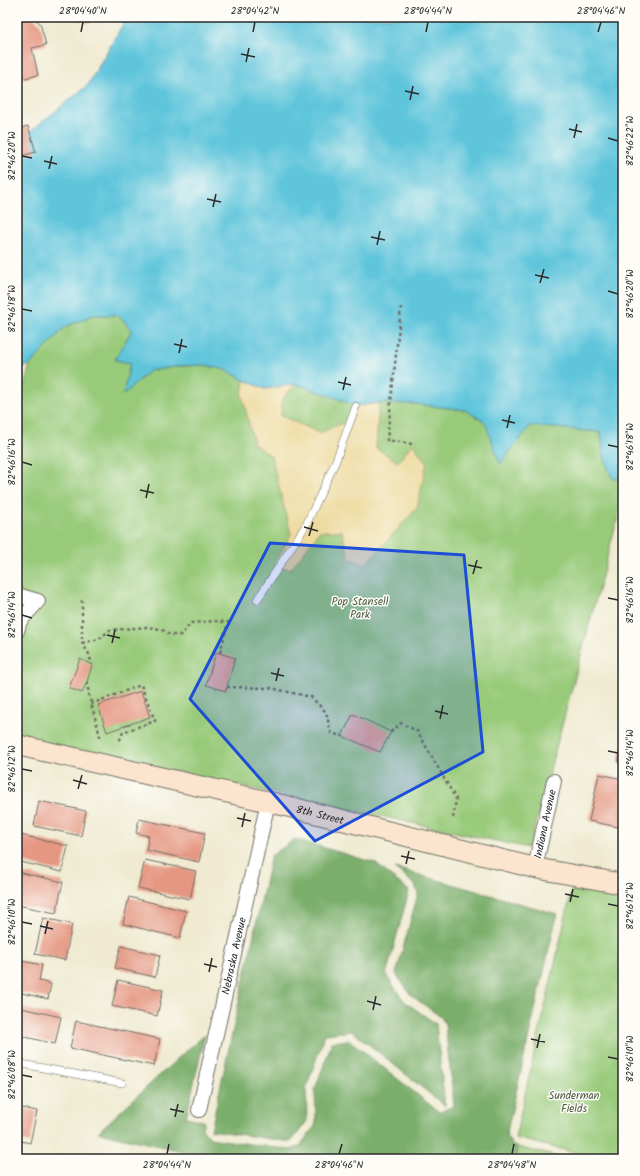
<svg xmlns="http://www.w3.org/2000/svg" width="640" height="1176" viewBox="0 0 640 1176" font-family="Kalam,sans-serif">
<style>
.green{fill:#99ca7a;stroke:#627a52}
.forest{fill:#7aae6a;stroke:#526c4a}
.sand{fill:#eeda9e;stroke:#8c8264}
.water{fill:#5ec5db;stroke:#447883}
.building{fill:#e59782}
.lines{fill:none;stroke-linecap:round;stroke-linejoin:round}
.lane-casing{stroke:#706e65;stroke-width:8}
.street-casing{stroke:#706e65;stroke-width:16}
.secondary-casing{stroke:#706e65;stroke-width:22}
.path{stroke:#706e65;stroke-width:2.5;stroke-dasharray:3 3;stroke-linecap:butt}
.lane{stroke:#fff;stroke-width:7}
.street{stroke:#fff;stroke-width:14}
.secondary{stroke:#fbe5cf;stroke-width:20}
.marked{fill:#1d4ed8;fill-opacity:0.2;stroke:#1d4ed8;stroke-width:3;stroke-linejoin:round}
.ticks{fill:none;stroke:#2b2b2b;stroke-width:1.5}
.labels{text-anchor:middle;stroke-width:3;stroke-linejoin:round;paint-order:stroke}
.park-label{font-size:11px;fill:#4c5b43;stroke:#fdfcf7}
.street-label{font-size:11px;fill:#2b2b2b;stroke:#fdfcf7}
.neatline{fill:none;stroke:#2b2b2b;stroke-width:1.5}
.ticks-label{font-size:10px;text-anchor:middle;fill:#2b2b2b}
</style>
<rect width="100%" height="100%" fill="#fdfcf7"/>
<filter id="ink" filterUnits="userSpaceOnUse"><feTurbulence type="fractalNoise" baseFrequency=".025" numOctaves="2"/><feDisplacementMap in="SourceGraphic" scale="8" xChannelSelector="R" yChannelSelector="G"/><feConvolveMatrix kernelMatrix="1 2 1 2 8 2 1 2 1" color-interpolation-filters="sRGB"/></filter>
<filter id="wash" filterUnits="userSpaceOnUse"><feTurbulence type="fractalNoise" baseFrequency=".012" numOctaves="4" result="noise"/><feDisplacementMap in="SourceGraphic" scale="16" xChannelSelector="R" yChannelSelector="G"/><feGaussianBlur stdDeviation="0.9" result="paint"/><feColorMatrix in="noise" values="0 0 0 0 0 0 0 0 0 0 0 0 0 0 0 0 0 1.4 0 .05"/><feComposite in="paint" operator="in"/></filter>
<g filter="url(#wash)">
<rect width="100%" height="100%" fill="#efead0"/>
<!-- green -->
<path class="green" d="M93,315H118L132,330L115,360L130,363L124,394L149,371L180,366L205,365L226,370L244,380L265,389L295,384L326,394L356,406L379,403L416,404L465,410L485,422L601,432L604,457L612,478L623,480V498L529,848L17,738V409L30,365L65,327Z
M574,880L623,889V1159H602L515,1138Z
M517,1147L567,1159H515Z"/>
<!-- forest -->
<path class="forest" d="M295,839L375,863L409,891L386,975L404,1001L436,1024L445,1106L352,1031L325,1034L306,1088L307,1121L291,1142L211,1130L271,856Z
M395,868L557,914L506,1136L513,1146L517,1147L515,1159H217L98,1132L187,1050L205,1035L186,1117L204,1121L202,1128L210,1138L290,1150L299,1147L315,1126L316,1121L315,1089L332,1042L349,1040L439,1112L454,1106L445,1024L442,1018L411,995L396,974L418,893L415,885Z"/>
<!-- sand -->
<path class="sand" d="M244,380L265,389L295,384L282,400L281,416L320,433L335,426L351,421L356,406L379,403L376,448L398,462L412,444L427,462L417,508L365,565L349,558L342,531H320L291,569L279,567L275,564L291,534L271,456L254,444L242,395Z"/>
<!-- water -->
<path class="water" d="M127,17H623V288L622,296H623V480L612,478L604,457L601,432L530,426L500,464L485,422L465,410L416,404L379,403L356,406L326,394L295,384L265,389L244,380L226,370L205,365L180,366L149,371L123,395L130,363L115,360L132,330L118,315H93L65,327L30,365L17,368V137L26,135L88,85Z"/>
<g id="blocks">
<!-- building -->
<path class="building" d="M17,17H32L40,23L46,45L32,48L38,75L17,80Z
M65,17H91L89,23Z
M28,126L36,152L21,156L17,142V129Z
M216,652L235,658L226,691L206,685Z
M80,659L92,665L87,682L82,693L69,688Z
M141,691L150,717L107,732L98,705Z
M353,714L391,732L380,752L342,736Z
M622,744H623V764L618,763Z
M599,774L623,779V828L589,821Z
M39,801L86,811L81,836L34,826Z
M139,819L205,833L199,862L146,850L149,836L136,833Z
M21,835L68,846L62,872L17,861V851Z
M145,860L196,871L190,899L138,888Z
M17,872L63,882L56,913L17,905Z
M129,897L186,911L180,938L123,924Z
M43,918L72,924L65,960L35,954Z
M121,946L160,955L155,977L115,968Z
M17,960L42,965L39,981L51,984L48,999L17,992Z
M118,980L163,990L157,1016L112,1006Z
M17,1007L61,1017L55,1044L17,1035Z
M76,1021L160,1039L154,1066L70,1048Z
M17,1107L37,1111L30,1143L17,1140Z"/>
</g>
</g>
<g filter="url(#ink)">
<use href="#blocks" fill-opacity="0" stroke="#706e65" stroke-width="1"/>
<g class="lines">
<defs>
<path id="lane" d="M257,600L306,525L335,463L356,406
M17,1063L122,1083"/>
<g id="street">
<path d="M17,595L38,601L20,621L17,631"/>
<path id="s1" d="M535,868L554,781"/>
<path id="s2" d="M199,1110L268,802"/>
</g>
<g id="secondary">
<path id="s3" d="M17,745L274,803L535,868L623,884"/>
</g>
</defs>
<!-- lane casing -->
<use href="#lane" class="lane-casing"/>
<!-- street casing -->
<use href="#street" class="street-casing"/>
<!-- secondary casing -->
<use href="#secondary" class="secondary-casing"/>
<!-- path -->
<path class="path" d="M401,307L387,440L412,444
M82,600V643L89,654L92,665
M82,643L99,639L110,630L147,627L161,629L170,635H181L191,623L214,621L228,622L220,653
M87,682L89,695L101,740
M227,687L271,688L311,697L326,712L331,733L342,736
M91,704L141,685L155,721L123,732L119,742
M391,732L401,723L417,731L456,799L453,819"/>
<!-- lane -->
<use href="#lane" class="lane"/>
<!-- street -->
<use href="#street" class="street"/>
<!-- secondary -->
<use href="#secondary" class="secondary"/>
</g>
</g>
<!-- marked area -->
<path class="marked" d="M270,543L464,555L483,752L315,841L190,699Z"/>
<!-- ticks -->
<path class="ticks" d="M81,32L83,22M253,32L255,22M426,32L428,22M598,32L601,22M241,54L255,57M246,62L249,48M405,91L419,94M410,100L413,86M569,129L582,132M574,138L577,124M608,138L618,141M22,156L32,158M44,161L57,164M49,169L52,156M207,199L221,202M213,207L216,194M371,237L385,240M377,245L380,231M535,275L549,278M540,283L544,269M608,291L618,294M22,309L32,311M174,344L187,347M179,353L182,339M338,382L351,385M343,390L346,377M502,420L515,423M507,428L510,415M608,445L618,447M22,462L32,465M140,490L154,493M146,498L149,484M304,527L318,531M309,536L313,522M468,565L482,568M473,574L477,560M608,598L618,600M22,615L32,618M107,635L120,638M112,643L115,630M271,673L284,676M276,681L279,668M435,711L448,714M440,719L443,705M608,751L618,753M22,769L32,771M73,780L87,784M78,789L82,775M237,818L251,821M242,827L245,813M401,856L415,859M406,864L409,851M565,894L579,897M570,902L573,889M608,904L618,906M22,922L32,924M40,926L53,929M45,934L48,921M204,964L217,967M209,972L212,958M367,1001L381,1005M373,1010L376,996M531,1039L545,1042M537,1048L540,1034M608,1057L618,1059M22,1075L32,1077M170,1109L184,1112M175,1117L178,1104M167,1154L169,1144M339,1154L342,1144M512,1154L514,1144"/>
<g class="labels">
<!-- park labels -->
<g class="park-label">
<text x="360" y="605">Pop Stansell<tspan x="360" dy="13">Park</tspan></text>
<text x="574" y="1099">Sunderman<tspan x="574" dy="13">Fields</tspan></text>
</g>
<!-- street labels -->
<g class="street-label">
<text dy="4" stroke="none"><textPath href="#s3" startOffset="311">8th Street</textPath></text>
<text dy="4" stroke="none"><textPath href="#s1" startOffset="45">Indiana Avenue</textPath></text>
<text dy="4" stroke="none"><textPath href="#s2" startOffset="158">Nebraska Avenue</textPath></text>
</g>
</g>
<!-- margin -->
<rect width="640" height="1176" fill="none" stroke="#fdfcf7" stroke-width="44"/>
<rect x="22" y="22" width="596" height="1132" class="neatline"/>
<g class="ticks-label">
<text x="83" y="14">28°04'40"N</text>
<text x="255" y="14">28°04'42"N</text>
<text x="428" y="14">28°04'44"N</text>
<text x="601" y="14">28°04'46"N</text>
<text transform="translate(629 141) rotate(-90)" y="4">82°46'22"W</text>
<text transform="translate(11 156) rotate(-90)" y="4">82°46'20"W</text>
<text transform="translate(629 294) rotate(-90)" y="4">82°46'20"W</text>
<text transform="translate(11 309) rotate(-90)" y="4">82°46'18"W</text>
<text transform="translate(629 447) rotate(-90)" y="4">82°46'18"W</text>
<text transform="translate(11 462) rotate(-90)" y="4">82°46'16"W</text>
<text transform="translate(629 600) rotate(-90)" y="4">82°46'16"W</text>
<text transform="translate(11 615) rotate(-90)" y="4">82°46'14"W</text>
<text transform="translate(629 753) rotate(-90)" y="4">82°46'14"W</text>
<text transform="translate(11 769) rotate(-90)" y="4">82°46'12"W</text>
<text transform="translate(629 906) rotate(-90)" y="4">82°46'12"W</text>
<text transform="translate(11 922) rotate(-90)" y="4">82°46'10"W</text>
<text transform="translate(629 1059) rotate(-90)" y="4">82°46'10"W</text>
<text transform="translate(11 1075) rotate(-90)" y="4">82°46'08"W</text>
<text x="167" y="1168">28°04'44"N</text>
<text x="339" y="1168">28°04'46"N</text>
<text x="512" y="1168">28°04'48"N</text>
</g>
</svg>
